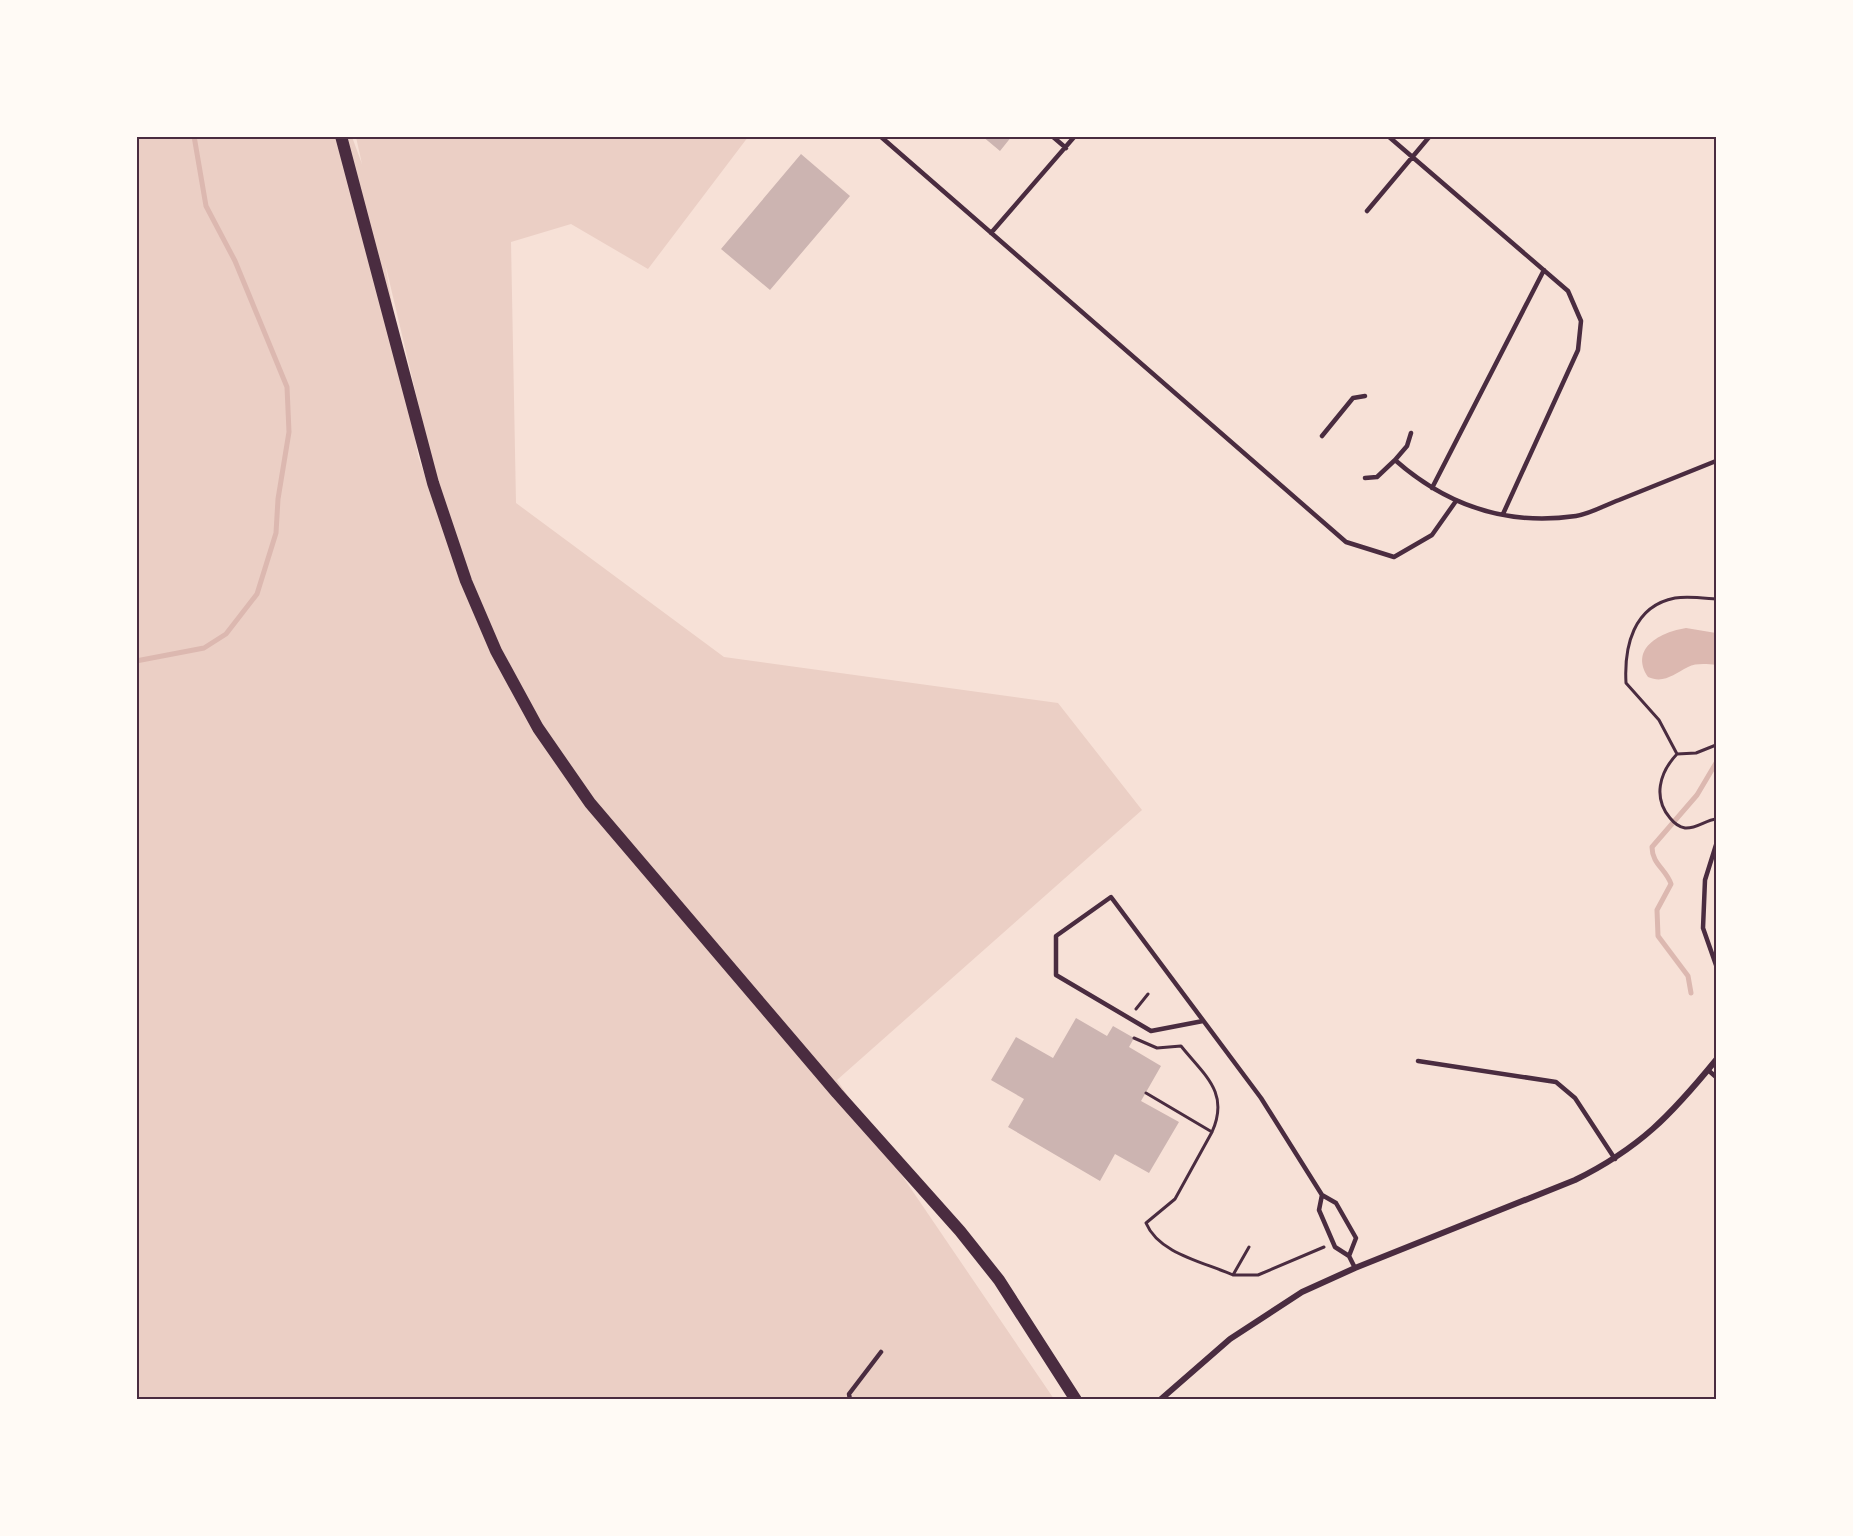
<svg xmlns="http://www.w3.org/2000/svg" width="1853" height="1536" viewBox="0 0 1853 1536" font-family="Commissioner,sans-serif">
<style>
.green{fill:#ebcfc5;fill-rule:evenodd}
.water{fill:#dcb8b0}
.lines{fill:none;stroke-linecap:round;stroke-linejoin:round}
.stream{stroke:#dcb8b0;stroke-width:5}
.building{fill:#ccb4b1}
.path{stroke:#4a2c40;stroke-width:3}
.service{stroke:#4a2c40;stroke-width:4.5}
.minor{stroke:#4a2c40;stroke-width:6}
.secondary{stroke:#4a2c40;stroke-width:12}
.neatline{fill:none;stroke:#4a2c40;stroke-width:2}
</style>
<rect width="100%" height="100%" fill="#f7e1d7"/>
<!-- green -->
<path class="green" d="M137,137H352L362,164L356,137H748L648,269L571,224L511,242L516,503L724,657L1058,703L1142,810L837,1080L1054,1399L137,1400ZM385,263L456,563L455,564L418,456Z"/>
<!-- water -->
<path class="water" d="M1686,628L1716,633V665C1707,664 1696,663 1688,667C1674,674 1664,684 1648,677C1629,648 1661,632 1686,628Z"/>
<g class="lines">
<!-- stream -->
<path class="stream" d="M136,661L204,648L226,634L257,594L276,533L278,499L289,432L287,387L235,261L206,206L194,136
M1691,993L1688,976L1658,936L1657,910L1671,884C1666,869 1652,864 1652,847L1697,795L1716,763"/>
</g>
<!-- building -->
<path class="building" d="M982,136H1012L1000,151Z
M801,154L850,196L770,290L721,249Z
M1076,1018L1107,1036L1113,1026L1134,1038L1129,1047L1161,1066L1141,1101L1179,1122L1149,1173L1115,1154L1100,1181L1008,1127L1024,1099L991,1080L1016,1037L1053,1058Z"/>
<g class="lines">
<!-- path -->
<path class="path" d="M1677,754L1659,720L1626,683C1624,647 1633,606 1675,598C1688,596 1703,598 1716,599
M1677,754C1659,773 1653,798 1670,818C1674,823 1679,827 1685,828C1696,829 1706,820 1716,819
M1677,754L1696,753L1716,745
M1136,1009L1148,994
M1134,1038L1157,1048L1181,1046C1204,1075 1230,1092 1212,1132
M1146,1093L1212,1132L1175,1199L1146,1223C1159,1254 1204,1262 1233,1275
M1249,1247L1233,1275H1258L1324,1247"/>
<!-- service -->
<path class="service" d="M880,136L1346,542L1394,557L1432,535L1456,501
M1052,136L1066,148
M1388,136L1568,291L1581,321L1578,350L1503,514
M1367,211L1430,136
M991,233L1075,136
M1411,433L1407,446L1395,460C1446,505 1507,526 1576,516C1590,514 1605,505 1619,500C1651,487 1684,474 1716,461
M1322,436L1353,398L1365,396
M1365,478L1377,477L1395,460
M1432,488L1544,270
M1716,845L1705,880L1703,928L1716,965
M1203,1021L1151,1031L1056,975V936L1111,897L1261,1098L1322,1195L1336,1203L1356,1238L1349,1256
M1418,1061L1556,1082L1575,1098L1615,1159
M1708,1070L1716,1077
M1322,1195L1319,1210L1335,1247L1349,1256L1355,1268
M850,1400L849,1394L881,1352"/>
<!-- minor -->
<path class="minor" d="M1160,1400L1230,1339L1302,1292L1355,1268L1575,1180C1640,1148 1671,1115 1716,1060"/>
<!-- secondary -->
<path class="secondary" d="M341,136L433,483L466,581L496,651L538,728L590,803L837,1093L960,1231L999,1280L1076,1400"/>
</g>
<!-- border -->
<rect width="1853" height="1536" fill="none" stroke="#fffaf5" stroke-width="276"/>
<rect x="138" y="138" width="1577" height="1260" class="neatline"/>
</svg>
